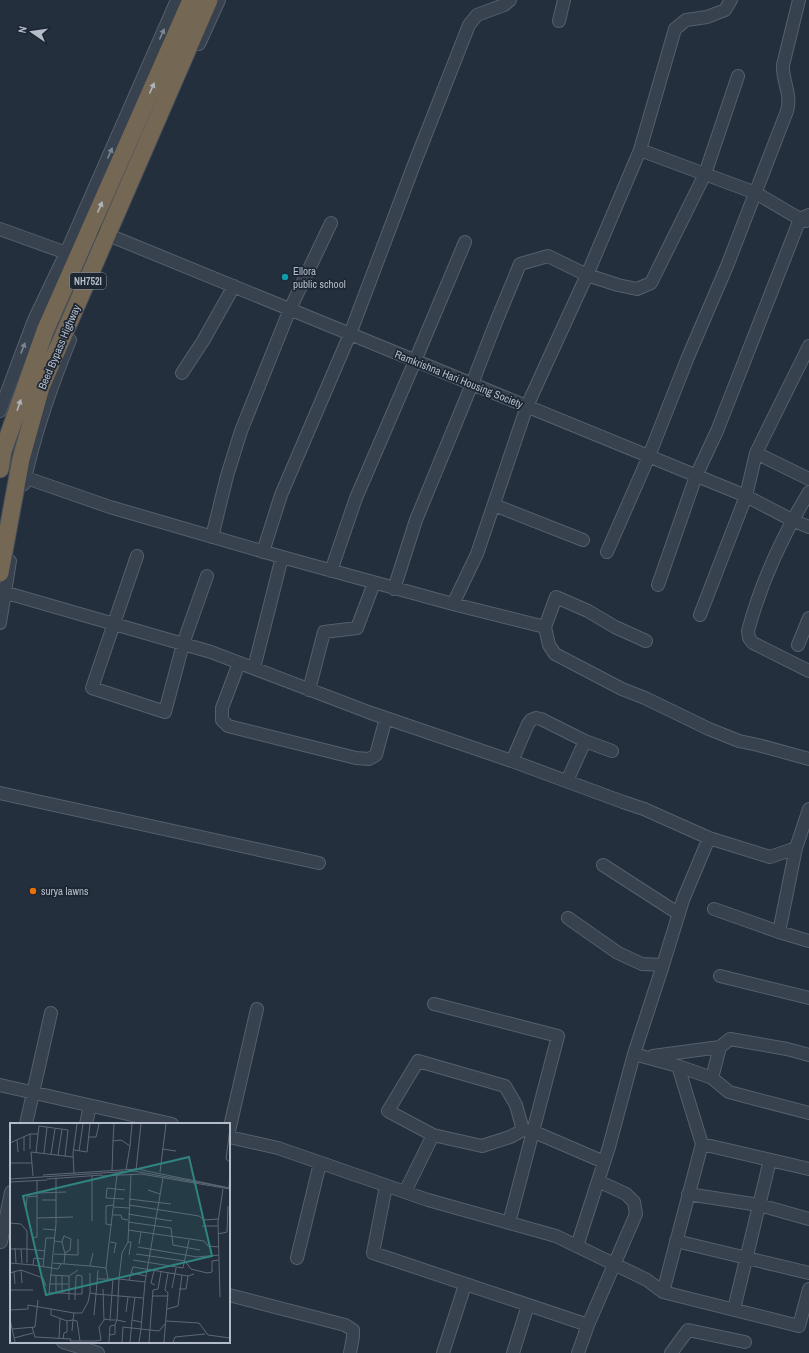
<svg xmlns="http://www.w3.org/2000/svg" width="809" height="1353" viewBox="0 0 809 1353" font-family="'Archivo Narrow',sans-serif">
<style>
.lines{fill:none;stroke-linecap:round;stroke-linejoin:round}
.minor-casing{stroke:#565f6c;stroke-width:14}
.highway-casing{stroke:#434c59;stroke-width:19}
.minor{stroke:#38414e;stroke-width:12}
.highway{stroke:#746855;stroke-width:17}
.oneway{fill:#7c8592}
.oneway2{fill:#aeb4bd}
.culture-dot{fill:#0f9aa8;stroke:#1d2633;stroke-width:1.5}
.food-dot{fill:#e8710a;stroke:#1d2633;stroke-width:1.5}
.labels{text-anchor:middle;stroke-width:3.5;stroke-linejoin:round;paint-order:stroke}
.shield{fill:#1d2633;stroke:#878f9c;stroke-width:1}
.shield-label{font-size:10px;font-weight:bold;fill:#b4bcc9}
.poi-label{font-size:11px;fill:#b4bcc9;stroke:#1d2633;text-anchor:start}
.street-label{font-size:11px;fill:#b4bcc9;stroke:#1d2633}
.inset-road{fill:none;stroke:#5e6776;stroke-width:1}
.view{fill:#308480;fill-opacity:0.15;stroke:#308480;stroke-width:2}
.inset-edge{fill:none;stroke:#b4bcc9;stroke-width:2}
</style>
<rect width="100%" height="100%" fill="#242f3e"/>
<g class="lines">
<defs>
<path id="minor" d="M559,21L564,0
M199,44L219,0
M640,150L756,193L800,219L806,221
M0,229L72,255
M101,232L746,496L792,520L809,527
M182,373L203,341L234,286
M0,411L34,320L66,253L177,0
M756,453L809,479
M18,475L110,507L282,557L453,604L545,627L556,597L588,611L615,627L646,641
M24,484C34,434 51,387 70,340
M809,492C783,535 761,582 748,631L749,638L753,643L809,671
M494,505L583,540
M212,537L227,476L241,431L290,309L331,223
M263,552L281,495L350,334L415,162L469,25L477,15L504,5L510,0
M607,552L649,456L688,357L727,266L787,111C792,94 782,81 783,65L799,0
M137,556L92,688L165,712L183,644L207,576
M331,571L356,498L415,361L465,242
M658,585L696,476L717,431L800,219L809,215
M394,589L416,520L472,384L494,327L520,264L548,256L587,275L618,285L637,289L651,283L705,174L738,76
M0,591L211,652L371,713L512,761L623,802L644,809L709,838L770,857L796,848
M453,604L477,554L527,406L587,275L640,150L675,29L686,20L707,17L725,10L731,0
M700,615L746,496L756,453L809,346
M0,623L10,561
M545,627L549,645L555,654L622,689L645,698L709,729L739,741L758,745L809,759
M798,645L809,618
M239,663L222,708V720L228,726L356,758L369,759L376,755L386,718
M254,668L282,557
M309,690L324,632L357,628L374,583
M512,761L528,724L531,720L536,718L541,719L585,741L612,751
M567,781L585,741
M0,793L319,863
M603,865L679,914
M714,909L779,932L809,941
M568,918L618,953L642,964L663,965L634,1054L609,1147L577,1246
M779,932L796,848L809,809
M663,965L683,900L709,838
M720,976L809,998
M434,1004L558,1036L509,1223
M634,1054L678,1066L712,1078
M809,1055L787,1049L730,1039L720,1047L712,1078L729,1092L809,1113
M653,1056L720,1047
M0,1085L172,1124
M26,1124L51,1013
M86,1124L90,1106
M229,1131L257,1009
M433,1135L388,1111L418,1061L505,1086L516,1105L523,1130
M229,1137L278,1148L428,1200L556,1236L647,1280L663,1292L799,1326L809,1289
M702,1144L809,1169
M386,1186L373,1253L588,1325
M405,1192L433,1135L482,1146L510,1137L523,1130L532,1131L604,1162
M688,1194L759,1205L809,1219
M676,1241L809,1273
M1,1242L11,1192
M297,1258L320,1163
M663,1292L702,1144L678,1066
M229,1295L345,1325L353,1330V1337L350,1353
M734,1309L770,1160
M63,1342L98,1353
M443,1353L465,1285
M513,1353L528,1305
M578,1353L588,1325L636,1214L634,1202L626,1194L598,1181
M671,1353L688,1330L745,1342"/>
<path id="highway" d="M0,469L3,451L45,331L191,0
M0,573L21,459L41,387L209,0"/>
</defs>
<!-- minor casing -->
<use href="#minor" class="minor-casing"/>
<!-- highway casing -->
<use href="#highway" class="highway-casing"/>
<!-- minor -->
<use href="#minor" class="minor"/>
<!-- highway -->
<use href="#highway" class="highway"/>
</g>
<!-- one-way arrows -->
<defs><path id="oneway-solid" d="M-6-.8H1V-3.2L6.5 0L1 3.2V.8H-6Z"/></defs>
<g class="oneway">
<use href="#oneway-solid" transform="translate(162 34) rotate(-66)"/>
<use href="#oneway-solid" transform="translate(110 153) rotate(-66)"/>
<use href="#oneway-solid" transform="translate(23 348) rotate(-69)"/>
</g>
<g class="oneway2">
<use href="#oneway-solid" transform="translate(152 88) rotate(-66)"/>
<use href="#oneway-solid" transform="translate(100 207) rotate(-66)"/>
<use href="#oneway-solid" transform="translate(19 405) rotate(-71)"/>
</g>
<!-- markers -->
<circle class="culture-dot" cx="285" cy="277" r="4"/>
<circle class="food-dot" cx="33" cy="891" r="4"/>
<g class="labels">
<!-- shield labels -->
<rect class="shield" x="70" y="273" width="36" height="16" rx="3"/>
<g class="shield-label">
<text x="88" y="285">NH752I</text>
</g>
<!-- poi labels -->
<g class="poi-label">
<text x="293" y="275">Ellora<tspan x="293" dy="13">public school</tspan></text>
<text x="41" y="895">surya lawns</text>
</g>
<!-- street labels -->
<g class="street-label">
<text transform="translate(59 347) rotate(-67)" y="4">Beed Bypass Highway</text>
<text transform="translate(459 379) rotate(22)" y="4">Ramkrishna Hari Housing Society</text>
</g>
</g>
<!-- overview -->
<g transform="translate(10 1123)">
<rect width="220" height="220" fill="#242f3e"/>
<path class="inset-road" d="M220,5L216,36L220,39M14,14V28M78,14H86L89,1M7,17L8,29M103,18L104,1M0,20L20,11H28M120,23L122,1M20,26V11M152,26L166,28M64,27L77,29L80,1M69,28L73,1M26,29L29,3L58,7L55,33M34,30L37,4M41,31L45,6M48,32L52,6M0,40H22M126,47L131,1M102,48L103,18L111,17L120,23L116,47M150,49L156,1M64,51L63,30L67,1M33,52L127,46L215,64M23,53L21,29L63,34M82,53V98M91,53L131,51L220,66M46,55V101L39,170H52M0,56L124,48L220,65M37,56L92,52M27,58V95L63,94M0,59L37,57M219,64L220,51M138,67L150,71M27,70L56,69M114,76L96,75L97,65L115,67M119,76L161,81M32,77H46M119,82L189,93L194,97L208,96M104,84L119,85M16,85L17,74L27,73M118,91L162,98M103,92H111L112,96L118,97M118,99L161,105L163,122L190,127M0,100L11,101L17,108V126L35,128M102,102L96,101V83L104,82M192,103H208M33,106L46,107M118,107L194,118L198,123L209,124M208,111L217,109L218,83M22,115L27,114V95M44,118L52,119L55,131L54,141M52,119L54,113L61,116L60,127L55,130M100,119L106,120L104,130M118,119L112,130L109,156L135,159M129,121L131,109M128,124L187,134L209,132M5,125L6,140M0,126H17V140M11,126L12,140M44,131L68,132V116M126,131L175,138L181,146L197,150L202,149V138L209,137M119,132L121,119H118L121,51M123,137L173,145L179,117M0,140L23,142L24,135L34,136M43,140L80,143L83,130M23,142L48,146L51,141M80,143L96,145M33,144L36,115H45M11,147L12,160M88,147L86,171L133,175M4,148L5,161M144,148L141,160L145,162M0,150L11,147L33,155L36,163M80,150V170L86,171L84,192M122,150L136,153M40,152L59,153L68,147M52,152V170L65,171H72V153L67,152L66,154V157L65,171V177M59,153V177M87,156H109L107,197L116,199M98,156L96,145L107,52M119,157L123,144L178,153L184,151M39,161H58M162,165L166,145M93,166L94,197M169,166H176L178,153M0,167H23M46,170V152M142,173H158M125,174L122,197L131,199M210,174L208,99L213,66M41,186V192L57,198V209L54,210L53,216M157,186L168,183L172,152M0,187L18,186V182L64,190L63,197L57,198M116,189L118,174M64,190H72L78,179L80,170M0,196L5,219M156,198L189,200L198,212L220,215M22,204L25,214L61,216L60,218H86L91,217L89,204L95,196L100,197M2,206L25,204L28,177M62,208L63,197L67,198L70,218M100,212L105,211V202M4,215L23,210M49,216L50,196M99,219L100,203L105,202L107,197H100L103,156M112,219L113,204L131,206L135,159L153,55M120,219L122,197M129,219L131,206L149,208L155,201M139,219L143,167L148,166L151,149M154,219L158,170L155,167L158,150M163,219L165,214L195,211"/>
<path class="view" d="M179,34L202,133L36,172L13,73Z"/>
<rect width="220" height="220" class="inset-edge"/>
</g>
<!-- north arrow -->
<g transform="translate(32 32) rotate(283)" stroke="#1d2633" stroke-width="3" paint-order="stroke">
<path d="M0-3L7 15L0 10L-7 15Z" fill="#b4bcc9"/>
<text y="-6" font-size="11" font-weight="bold" text-anchor="middle" fill="#b4bcc9">N</text>
</g>
</svg>
